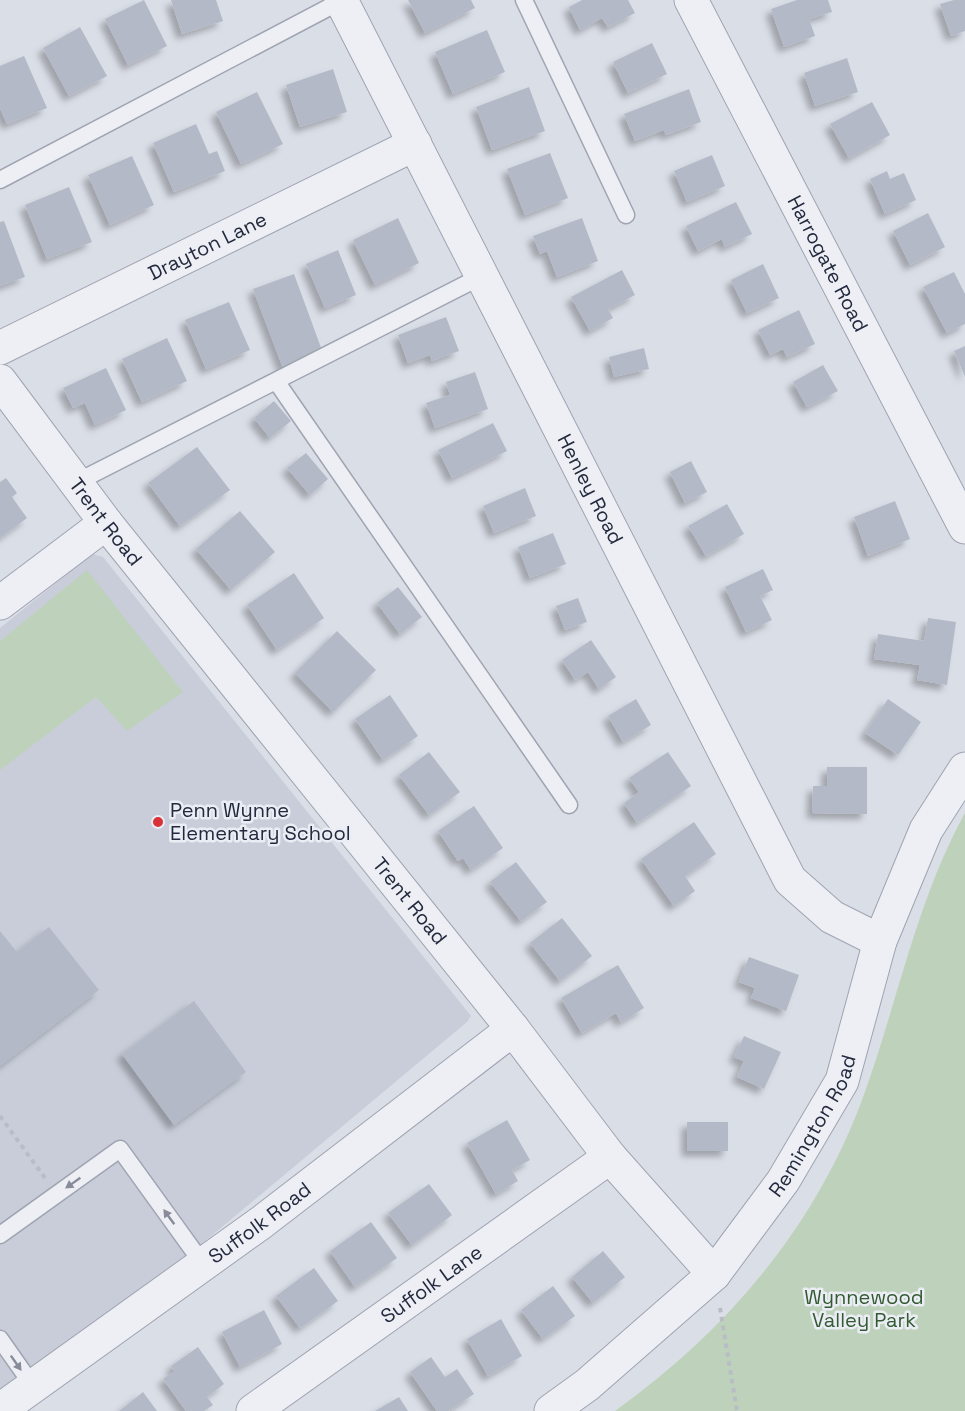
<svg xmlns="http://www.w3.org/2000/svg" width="965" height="1411" viewBox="0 0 965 1411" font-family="'Space Grotesk',sans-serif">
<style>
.built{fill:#c8cdd9}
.green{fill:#bed1bb}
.building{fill:#b4b9c7;filter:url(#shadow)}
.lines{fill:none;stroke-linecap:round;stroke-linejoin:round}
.service-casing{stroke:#9fa4b1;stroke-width:19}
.minor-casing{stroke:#9fa4b1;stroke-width:35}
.path{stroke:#b8bcc5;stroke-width:4;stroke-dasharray:4.5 4.5;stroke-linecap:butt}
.service{stroke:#edeff5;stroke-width:16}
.minor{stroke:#edeff5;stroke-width:33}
.oneway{fill:#888c9a}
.poi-dot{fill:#da3139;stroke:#eaedf4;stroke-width:2}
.labels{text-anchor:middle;stroke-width:5;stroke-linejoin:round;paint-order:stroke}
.street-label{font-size:20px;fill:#232a3e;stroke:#eaedf4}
.poi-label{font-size:20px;fill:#232a3e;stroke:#eaedf4;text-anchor:start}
.park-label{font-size:20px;fill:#335a30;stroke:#eaedf4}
</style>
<defs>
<filter id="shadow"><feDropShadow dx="-5.5" dy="5.5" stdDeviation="3" flood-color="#0004"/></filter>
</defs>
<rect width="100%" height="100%" fill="#dadee7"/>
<!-- built -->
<path class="built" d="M92,554L103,557L471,1016L467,1022L155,1283L0,1396V628Z"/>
<!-- green -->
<path class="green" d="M87,570L183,692L127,731L96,697L0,770V641Z
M965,813V1411H615C730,1329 821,1220 867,1086C899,995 918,898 965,813Z"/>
<!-- building -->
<path class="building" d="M144,0L167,46L128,65L105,19Z
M171,0H216L223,21L182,34Z
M408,0H471L475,8L425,33Z
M582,0H628L635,13L608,27L602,18L580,30L569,7Z
M797,0H828L832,12L809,19L815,36L784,47L771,9Z
M954,0H965V31L951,36L940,4Z
M80,27L107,76L69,96L43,48Z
M487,30L505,72L453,94L435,52Z
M652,43L667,74L628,93L613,62Z
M24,56L47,108L7,124L0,108V66Z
M847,58L858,92L815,106L804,73Z
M333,69L347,112L300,127L286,85Z
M529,87L545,131L492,150L476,107Z
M689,89L701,122L666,135L664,130L635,141L624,114Z
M257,92L283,144L241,164L216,112Z
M872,102L890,135L849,158L830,124Z
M196,124L209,154L217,151L225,171L174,192L153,143Z
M550,153L568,198L525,215L507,169Z
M712,155L725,186L687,202L674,171Z
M132,156L154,205L110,225L88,175Z
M887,171L890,179L904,173L916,200L885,214L870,179Z
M69,187L92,242L47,259L25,205Z
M736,202L752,234L725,247L722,239L698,251L686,226Z
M928,213L945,247L910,265L893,231Z
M398,218L419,263L375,285L353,240Z
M582,218L598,261L557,277L547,251L540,254L533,236Z
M4,221L25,277L0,286V222Z
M338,250L356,295L325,308L306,264Z
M763,264L779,298L747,313L731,280Z
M622,270L635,295L608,309L613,318L590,331L571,297Z
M954,272L965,294V324L947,333L923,287Z
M294,274L323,353L283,368L253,289Z
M229,302L250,350L206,369L185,320Z
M799,310L815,344L787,357L783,349L770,355L758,330Z
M446,317L459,351L432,361L430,355L408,363L398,335Z
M167,338L187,381L142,402L122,359Z
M965,346V377L954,351Z
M644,348L649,369L614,377L609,357Z
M823,365L838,391L807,407L793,382Z
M106,368L126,410L95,425L85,403L73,408L63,388Z
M475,372L488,409L435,428L426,403L450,395L446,382Z
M274,401L291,421L270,438L254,418Z
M493,423L507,451L452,478L438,450Z
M197,447L230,490L180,526L148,483Z
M306,453L328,479L310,495L287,468Z
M691,461L707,492L685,503L670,472Z
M6,478L17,493L12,497L27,518L0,538V482Z
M525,488L536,516L494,533L483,506Z
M895,501L910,539L868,556L854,517Z
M727,504L744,534L706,556L688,526Z
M240,511L275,552L231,590L196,549Z
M553,533L566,564L530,578L518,547Z
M763,569L773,590L760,596L772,620L746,632L725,587Z
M294,573L324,618L277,650L247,605Z
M398,587L422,617L400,634L377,603Z
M578,598L587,622L565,630L556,606Z
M928,618L956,622L947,685L917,680L920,665L874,659L878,634L924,641Z
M337,631L376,670L333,712L295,673Z
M591,640L616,677L599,689L588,672L575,680L562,660Z
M390,695L418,736L383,760L355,719Z
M636,699L651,725L623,742L608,716Z
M888,699L921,722L898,755L865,733Z
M429,752L460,792L429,815L399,775Z
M668,752L691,786L637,823L624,803L639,792L629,778Z
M827,767H867V814L812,813L813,786H827Z
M474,806L503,848L471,870L463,858L458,861L438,831Z
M694,822L716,854L685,876L695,891L674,906L641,859Z
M516,862L547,902L521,921L490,882Z
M562,918L592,956L560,981L530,943Z
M49,927L99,990L0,1066V931L17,952Z
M749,957L799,975L786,1011L751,998L755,988L739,982Z
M618,965L644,1008L621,1022L616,1013L582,1033L561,998Z
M194,1001L246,1072L174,1125L122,1054Z
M744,1036L781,1052L764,1089L737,1077L744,1061L734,1057Z
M507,1120L530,1160L512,1170L518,1181L496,1194L467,1143Z
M687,1122H728V1151H687Z
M429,1184L452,1215L412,1245L388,1213Z
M371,1222L397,1258L355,1287L330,1251Z
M603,1251L625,1277L593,1303L572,1277Z
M314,1268L338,1301L300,1328L276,1296Z
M553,1286L575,1316L543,1339L521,1310Z
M264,1310L282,1344L240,1367L222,1332Z
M501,1319L522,1356L488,1376L467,1339Z
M198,1347L224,1384L207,1397L213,1405L204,1411H186L163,1379L175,1371L171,1366Z
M431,1357L445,1377L457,1369L474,1394L448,1411H437L410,1372Z
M143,1392L157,1411H119L123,1408Z
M399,1397L408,1411H375Z"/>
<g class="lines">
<defs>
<path id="service" d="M524,0L626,215
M0,180L341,1
M276,381L569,805
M75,483L480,277
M0,1235L120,1149L203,1264
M0,1339L33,1386"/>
<g id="minor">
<path id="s1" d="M341,0L790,880L832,917L880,941"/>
<path id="s2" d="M691,0L965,527"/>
<path id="s3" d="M0,348L415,144"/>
<path id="s4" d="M0,381L106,523L513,1029L610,1157L714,1274"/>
<path d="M0,603L106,523"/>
<path id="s5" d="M0,1410L262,1222L513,1029"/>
<path id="s6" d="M253,1411L610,1157"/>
<path id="s7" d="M551,1411L587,1385L714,1274L783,1181L842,1081L880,941L926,830L965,769"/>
</g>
</defs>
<!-- service casing -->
<use href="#service" class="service-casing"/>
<!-- minor casing -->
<use href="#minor" class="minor-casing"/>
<!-- path -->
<path class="path" d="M0,1116L45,1178
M720,1308L737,1411"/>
<!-- service -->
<use href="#service" class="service"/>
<!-- minor -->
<use href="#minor" class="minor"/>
</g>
<!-- one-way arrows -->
<defs><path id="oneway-solid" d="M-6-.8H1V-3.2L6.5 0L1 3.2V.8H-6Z" transform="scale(1.5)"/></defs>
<g class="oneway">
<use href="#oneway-solid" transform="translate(73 1183) rotate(145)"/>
<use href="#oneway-solid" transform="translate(169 1217) rotate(-126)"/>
<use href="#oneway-solid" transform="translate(16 1363) rotate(55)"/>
</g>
<!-- markers -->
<circle class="poi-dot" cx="158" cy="822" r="6"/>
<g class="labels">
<!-- street labels -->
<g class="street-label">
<text dy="7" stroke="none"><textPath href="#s3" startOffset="231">Drayton Lane</textPath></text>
<text dy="7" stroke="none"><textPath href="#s2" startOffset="297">Harrogate Road</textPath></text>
<text dy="7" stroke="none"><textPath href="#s1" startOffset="549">Henley Road</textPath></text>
<text dy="7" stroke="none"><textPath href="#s4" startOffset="176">Trent Road</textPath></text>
<text dy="7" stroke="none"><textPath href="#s4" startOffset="662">Trent Road</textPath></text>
<text dy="7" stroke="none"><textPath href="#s7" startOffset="392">Remington Road</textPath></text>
<text dy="7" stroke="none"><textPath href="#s5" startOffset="320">Suffolk Road</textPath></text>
<text dy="7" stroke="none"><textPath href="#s6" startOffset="219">Suffolk Lane</textPath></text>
</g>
<!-- poi labels -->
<g class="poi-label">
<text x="170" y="817">Penn Wynne<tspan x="170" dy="23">Elementary School</tspan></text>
</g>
<!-- park labels -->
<g class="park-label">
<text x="864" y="1304">Wynnewood<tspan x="864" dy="23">Valley Park</tspan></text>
</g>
</g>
</svg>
